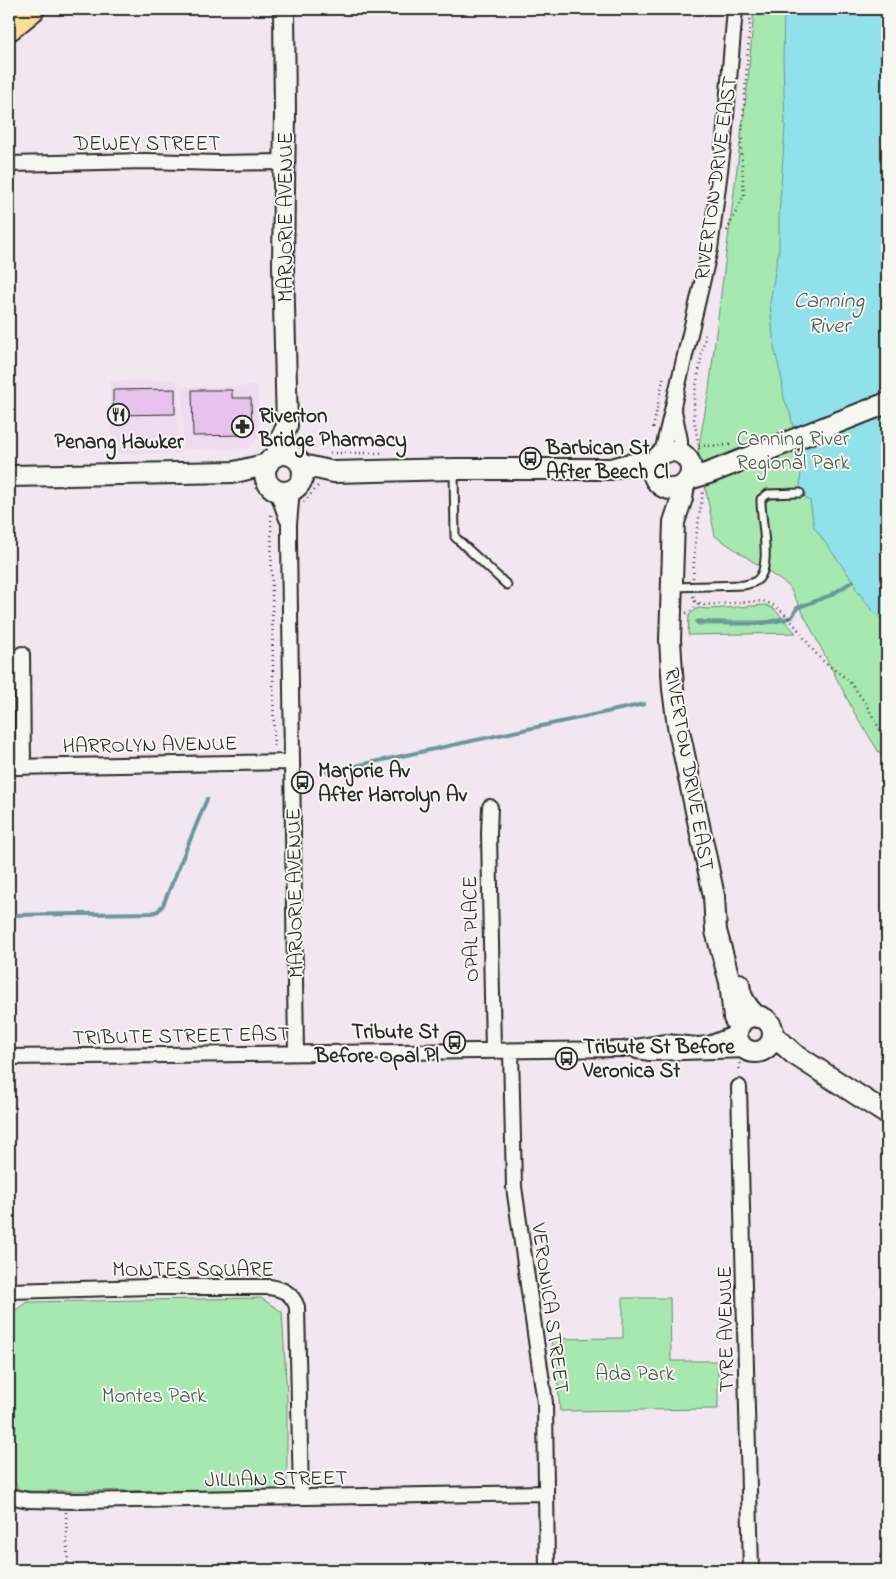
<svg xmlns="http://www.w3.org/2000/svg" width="896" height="1579" viewBox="0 0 896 1579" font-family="'Indie Flower',sans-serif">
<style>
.built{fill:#efdbef}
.green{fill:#a7e7b0;stroke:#69896e}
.water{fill:#90e1e9;stroke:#68989d}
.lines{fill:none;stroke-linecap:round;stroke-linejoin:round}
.stream{stroke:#68989d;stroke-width:4}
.building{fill:#e7c2ec;stroke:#2b2b2b}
.lane-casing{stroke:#2b2b2b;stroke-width:11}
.street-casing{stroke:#2b2b2b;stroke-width:18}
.secondary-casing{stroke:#2b2b2b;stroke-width:24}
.highway-casing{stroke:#2b2b2b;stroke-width:30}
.path{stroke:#2b2b2b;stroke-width:2.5;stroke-dasharray:1 4;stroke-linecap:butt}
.lane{stroke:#f6f6f2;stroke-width:7}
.street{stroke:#f6f6f2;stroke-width:14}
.secondary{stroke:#f6f6f2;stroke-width:20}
.highway{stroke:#f9df96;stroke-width:26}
.labels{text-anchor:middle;stroke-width:4;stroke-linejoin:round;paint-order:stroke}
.street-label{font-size:21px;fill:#2b2b2b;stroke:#f6f6f2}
.poi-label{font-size:21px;font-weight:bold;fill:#2b2b2b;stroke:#f6f6f2;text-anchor:start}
.park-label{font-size:21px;fill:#4a5a4c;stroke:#f6f6f2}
.water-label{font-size:22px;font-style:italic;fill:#44585a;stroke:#f6f6f2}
</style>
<rect width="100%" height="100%" fill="#f2e6f0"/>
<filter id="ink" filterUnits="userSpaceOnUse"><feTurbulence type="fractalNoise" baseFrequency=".02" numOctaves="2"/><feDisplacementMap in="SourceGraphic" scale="10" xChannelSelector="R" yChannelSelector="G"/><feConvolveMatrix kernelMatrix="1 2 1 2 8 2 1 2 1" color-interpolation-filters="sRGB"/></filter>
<g filter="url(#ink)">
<!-- built -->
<path class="built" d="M174,380L178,383L179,453L111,454L110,381Z
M258,386L259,437L248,448L183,449L182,387Z"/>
<!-- green -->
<path class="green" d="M754,9H887V765L855,714L789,586L715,536L698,451L709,389L748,81Z
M766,605L774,609L782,617L767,621H704L703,620H697V625L764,624L785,621L796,633L688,635L689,615L698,608L709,609Z
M261,1298L282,1312L287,1396V1490L19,1491L9,1468V1315L27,1302Z
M623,1298H670L671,1361H718V1409L560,1411L557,1374L551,1339L623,1338Z"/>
<!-- water -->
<path class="water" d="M784,9H887V624L871,609L856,589L853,581L814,527L810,501L800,493L801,463L790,413L784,399L782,380L774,347L770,303L779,248V216L785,126L783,59Z"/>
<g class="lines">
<!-- stream -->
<path class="stream" d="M697,622C729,623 762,627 792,617L797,608L831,595L853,581
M327,772L644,704
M9,915L152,913L158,911L163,905L207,799"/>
</g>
<!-- building -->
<path class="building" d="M175,389V414L113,415V390Z
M192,390H232V398H251L252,428L245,435L193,436Z"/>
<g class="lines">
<defs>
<path id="lane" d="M454,471L455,537L507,585
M673,587L744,585C748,584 753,583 756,581C774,569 760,518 761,499L768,494L800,493"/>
<path id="street" d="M9,164L146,161L218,163L285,162
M674,411L680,440V452
M662,453L710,249L724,139L735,9
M292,490L289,524V540L296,1052
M277,491L287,519
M22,654L23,767
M9,767L291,762
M490,807L489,833L493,1051
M511,1051L514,1187L545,1403L547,1570
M637,1051L650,1053L747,1050
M9,1057L624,1049L666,1042L698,1045L709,1044L737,1033
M739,1087L751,1570
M9,1291L150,1287H269C283,1289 292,1293 297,1307L301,1497
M9,1496L28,1500L76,1501L545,1493"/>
<path id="secondary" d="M653 470a19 19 0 1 1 38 0a19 19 0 1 1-38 0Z
M265 473a19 19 0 1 1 38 0a19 19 0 1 1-38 0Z
M276,456L280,441L287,426L283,265L285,114L284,9
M302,465L334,472L454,469H611L626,465L654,462
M9,476L235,472L268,464
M689,479L709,473L887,403
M684,485L682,498L674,522L670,640L673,689L678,726L714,896L716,931L730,982L734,1018L739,1027
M739,984C740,998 747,1007 757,1017
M737 1034a18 18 0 1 1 36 0a18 18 0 1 1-36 0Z
M773,1035L794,1054L887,1114"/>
<path id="highway" d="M9,27L31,9"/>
</defs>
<!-- lane casing -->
<use href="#lane" class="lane-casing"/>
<!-- street casing -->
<use href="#street" class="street-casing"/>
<!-- secondary casing -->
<use href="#secondary" class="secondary-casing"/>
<!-- highway casing -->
<use href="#highway" class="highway-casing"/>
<!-- path -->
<path class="path" d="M727,231L744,195L741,148L751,9
M653,428L664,375
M298,439L303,438L310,449
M699,446L733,445
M330,453H382
M701,459L694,419V397L706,332
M255,483V488L264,494
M304,502L318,486
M271,515L274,750
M693,578L695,544L703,492
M693,596L695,601L704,605L762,601C789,607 803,641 821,659C830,668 843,674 851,684C865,700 877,724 887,743
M686,613L690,612L699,603
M739,1074L740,1062
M66,1512L68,1570"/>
<!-- lane -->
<use href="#lane" class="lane"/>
<!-- street -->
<use href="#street" class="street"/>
<!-- secondary -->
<use href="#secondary" class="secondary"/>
<!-- highway -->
<use href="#highway" class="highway"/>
</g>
</g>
<!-- icons -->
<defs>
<symbol id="restaurant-ring" viewBox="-11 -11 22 22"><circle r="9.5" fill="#f6f6f2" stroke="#2b2b2b" stroke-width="1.5"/><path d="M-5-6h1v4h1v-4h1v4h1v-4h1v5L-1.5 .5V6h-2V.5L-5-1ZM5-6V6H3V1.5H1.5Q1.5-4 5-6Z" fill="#2b2b2b"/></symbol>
<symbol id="pharmacy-ring" viewBox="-11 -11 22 22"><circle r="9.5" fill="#f6f6f2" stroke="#2b2b2b" stroke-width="1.5"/><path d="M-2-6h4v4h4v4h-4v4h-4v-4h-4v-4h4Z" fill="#2b2b2b"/></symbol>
<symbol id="bus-ring" viewBox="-11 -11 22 22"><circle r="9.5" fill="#f6f6f2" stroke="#2b2b2b" stroke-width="1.5"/><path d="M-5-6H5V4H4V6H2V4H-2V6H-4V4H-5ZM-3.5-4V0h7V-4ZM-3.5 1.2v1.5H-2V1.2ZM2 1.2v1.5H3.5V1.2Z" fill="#2b2b2b"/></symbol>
</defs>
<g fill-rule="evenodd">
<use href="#restaurant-ring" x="106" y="402" width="25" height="25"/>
<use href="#pharmacy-ring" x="230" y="414" width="25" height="25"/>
<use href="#bus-ring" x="518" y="446" width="25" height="25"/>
<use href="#bus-ring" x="290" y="770" width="25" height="25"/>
<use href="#bus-ring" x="442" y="1030" width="25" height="25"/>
<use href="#bus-ring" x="554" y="1046" width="25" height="25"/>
</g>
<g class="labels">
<!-- street labels -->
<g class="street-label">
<text x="147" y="150">DEWEY STREET</text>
<text transform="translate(715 178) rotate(-82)" y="7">RIVERTON DRIVE EAST</text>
<text transform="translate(285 217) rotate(-90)" y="7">MARJORIE AVENUE</text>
<text transform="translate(150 744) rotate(-1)" y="7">HARROLYN AVENUE</text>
<text transform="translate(690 769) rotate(80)" y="7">RIVERTON DRIVE EAST</text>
<text transform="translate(294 893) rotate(-91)" y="7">MARJORIE AVENUE</text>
<text transform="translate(470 929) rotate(-91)" y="7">OPAL PLACE</text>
<text transform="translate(181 1035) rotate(-1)" y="7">TRIBUTE STREET EAST</text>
<text x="193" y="1276">MONTES SQUARE</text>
<text transform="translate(551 1308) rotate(82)" y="7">VERONICA STREET</text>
<text transform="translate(725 1329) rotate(-91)" y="7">TYRE AVENUE</text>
<text transform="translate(276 1478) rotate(-1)" y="7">JILLIAN STREET</text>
</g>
<!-- poi labels -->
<g class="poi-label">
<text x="259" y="422">Riverton<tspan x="259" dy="24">Bridge Pharmacy</tspan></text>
<text x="119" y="448" text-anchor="middle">Penang Hawker</text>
<text x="546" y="454">Barbican St<tspan x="546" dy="24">After Beech Cl</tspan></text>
<text x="318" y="777">Marjorie Av<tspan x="318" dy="24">After Harrolyn Av</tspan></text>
<text x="439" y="1038" text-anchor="end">Tribute St<tspan x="439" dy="24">Before Opal Pl</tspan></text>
<text x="583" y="1053">Tribute St Before<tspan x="583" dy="24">Veronica St</tspan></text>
</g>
<!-- park labels -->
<g class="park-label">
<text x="793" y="445">Canning River<tspan x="793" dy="24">Regional Park</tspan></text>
<text x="635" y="1380">Ada Park</text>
<text x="154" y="1402">Montes Park</text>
</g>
<!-- water labels -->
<g class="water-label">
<text x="829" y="307">Canning<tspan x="829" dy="25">River</tspan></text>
</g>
</g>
<!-- margin -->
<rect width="896" height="1579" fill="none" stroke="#f6f6f2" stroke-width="30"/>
<rect x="15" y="15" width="866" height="1549" fill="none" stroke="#2b2b2b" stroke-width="2" filter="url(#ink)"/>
</svg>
